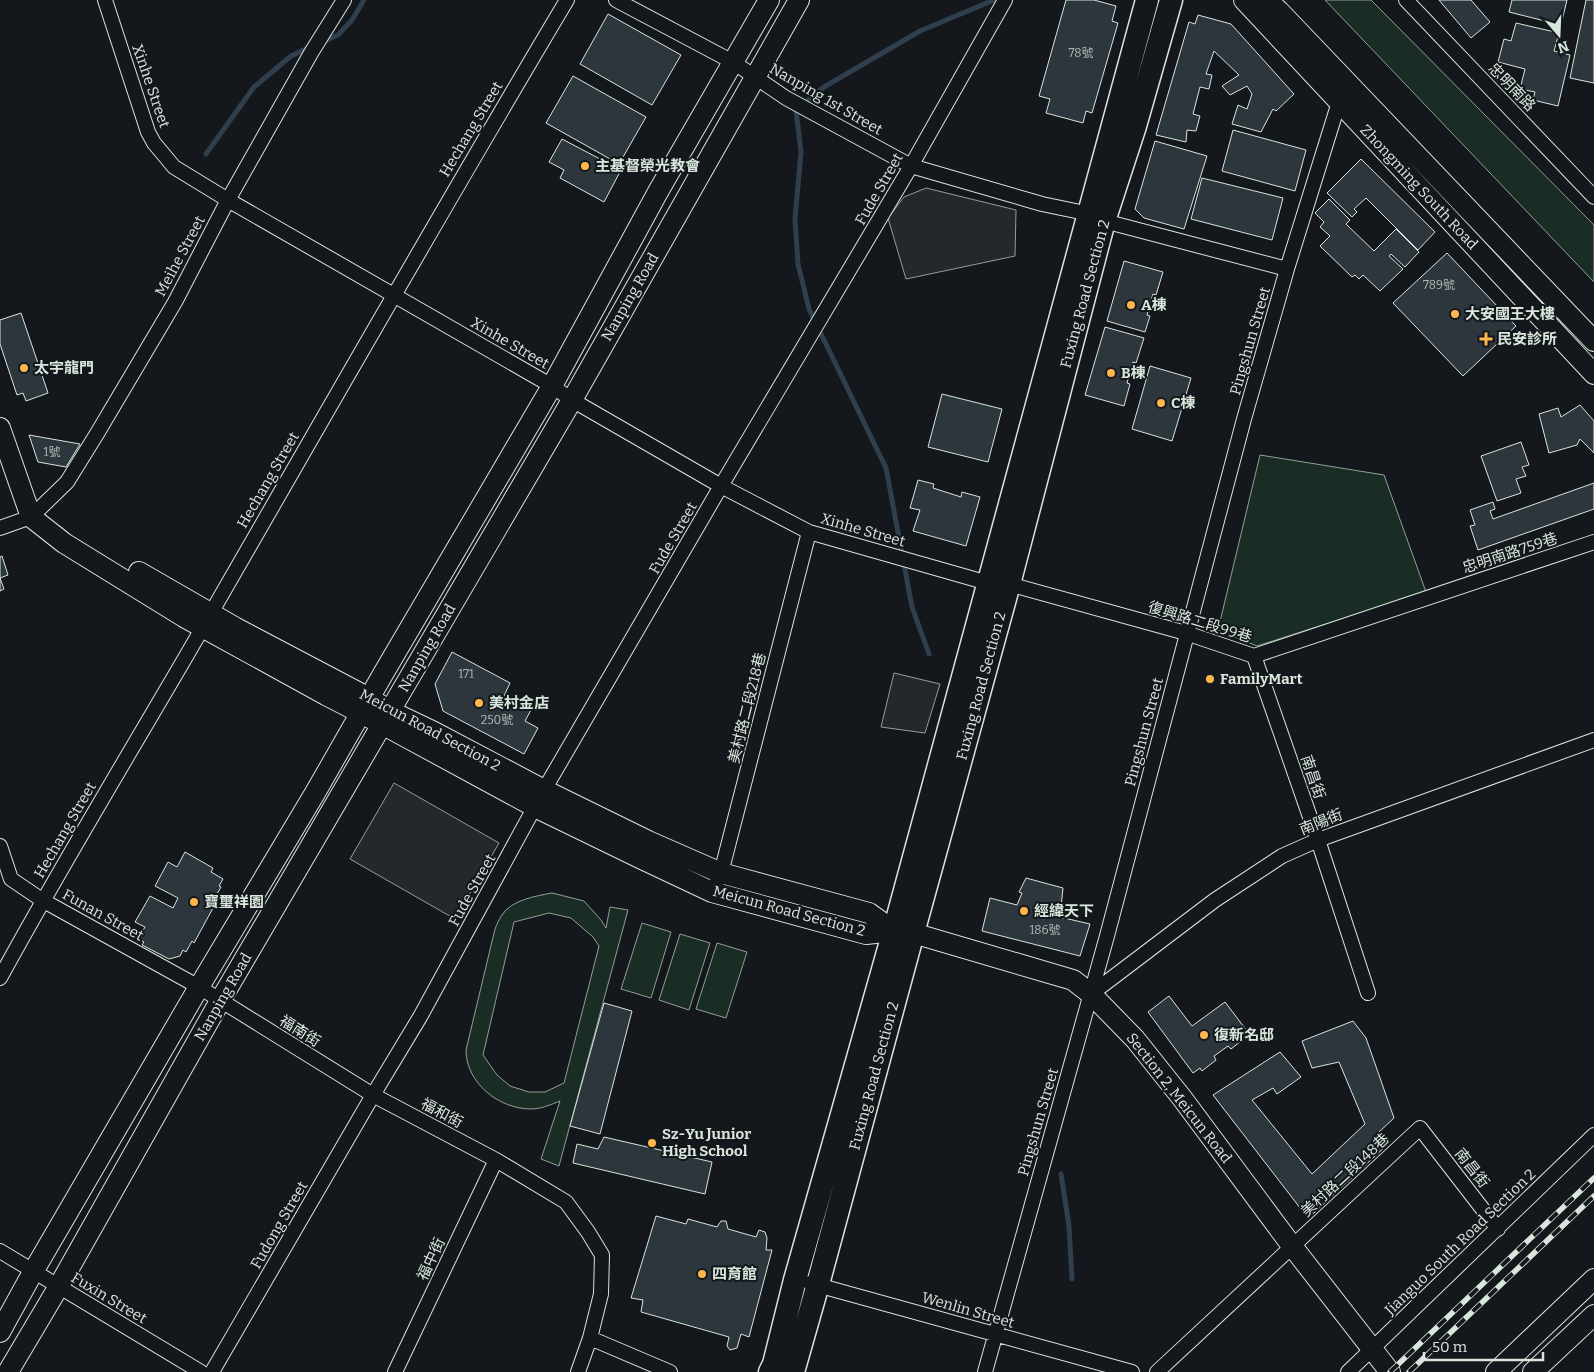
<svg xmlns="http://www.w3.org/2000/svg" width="1594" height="1372" viewBox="0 0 1594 1372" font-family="Bitter,'Noto Sans TC',serif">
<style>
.green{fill:#1a2d24;stroke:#939e99;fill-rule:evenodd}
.parking{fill:#24282b;stroke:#939e99}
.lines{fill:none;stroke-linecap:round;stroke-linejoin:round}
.stream{stroke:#2f3f4d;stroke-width:5}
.building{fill:#2c363c;stroke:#d8e6dc}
.street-casing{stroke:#d8e6dc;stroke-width:16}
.secondary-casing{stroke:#d8e6dc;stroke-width:22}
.primary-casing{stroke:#d8e6dc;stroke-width:25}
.street{stroke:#14181c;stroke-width:14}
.secondary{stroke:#14181c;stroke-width:20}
.primary{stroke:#14181c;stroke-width:22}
.rail-casing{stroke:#d8e6dc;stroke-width:5.5}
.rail{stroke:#14181c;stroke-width:4;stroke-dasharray:11;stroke-linecap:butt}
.poi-dot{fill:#ffb74d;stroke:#14181c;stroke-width:2}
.labels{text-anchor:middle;stroke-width:4;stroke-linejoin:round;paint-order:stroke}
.number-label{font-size:12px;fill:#adbab4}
.street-label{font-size:15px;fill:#d8e6dc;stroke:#14181c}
.poi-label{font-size:15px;font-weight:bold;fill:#d8e6dc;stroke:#14181c;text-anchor:start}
</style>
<rect width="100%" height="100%" fill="#14181c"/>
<!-- green -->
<path class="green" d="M1325,0H1371L1594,225V282Z
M1260,455L1384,475L1426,592L1257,646L1218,630Z
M552,893L584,901L601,920L606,928L610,907L628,910L559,1166L541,1159L560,1101C550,1105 541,1109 531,1109C499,1109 466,1083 466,1050L495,929C497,924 499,919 502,915C511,900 536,896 552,893ZM549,913L571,918L593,937L599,946L564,1083L545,1092H529L510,1086L497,1075L483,1055L514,922Z
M642,923L671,932L651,998L621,989Z
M680,934L710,943L689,1010L659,1000Z
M717,943L747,952L726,1018L696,1009Z"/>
<!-- parking -->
<path class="parking" d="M926,188L1016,210L1015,256L906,279L888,218L904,197Z
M894,673L940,684L925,733L881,727Z
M394,783L499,843L455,919L350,859Z"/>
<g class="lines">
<!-- stream -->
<path class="stream" d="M323,42L338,35L352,20L364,0
M206,154L254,87L291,56L310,47
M929,654L912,607L886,468L809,309L798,264L795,219L801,152L796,110L824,87L920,31L994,0
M1061,1174L1069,1226L1072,1279"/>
</g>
<!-- building -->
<path class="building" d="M1066,0H1094L1116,6L1112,21L1118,23L1092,113L1086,111L1083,123L1046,113L1050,99L1039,96Z
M1439,0H1471L1490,22L1471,38Z
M1512,0H1567L1561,25L1509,12Z
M1586,0H1594V83L1570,78Z
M608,14L681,55L652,105L580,64Z
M1198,15L1231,24L1294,94L1276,111L1273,109L1261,132L1232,124L1238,105L1247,109L1252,94L1247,86L1230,95L1222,86L1239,75L1214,51L1206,74L1212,75L1209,89L1200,87L1193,114L1200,116L1196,131L1187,130L1186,142L1156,135L1189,22L1195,24Z
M1516,23L1559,33L1554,51L1570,55L1558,106L1533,100L1535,92L1520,89L1525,69L1498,62L1504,39L1511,41Z
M573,76L646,117L619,164L546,123Z
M1233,130L1306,150L1295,191L1222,171Z
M562,139L621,170L604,202L560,178L564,170L549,162Z
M1155,141L1207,156L1184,229L1144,218L1135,209Z
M1361,159L1435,232L1418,250L1366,198L1354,209L1357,212L1352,217L1327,193Z
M1202,178L1283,198L1272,240L1191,219Z
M1329,199L1350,220L1346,224L1374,251L1396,229L1419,252L1405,267L1391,254L1389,256L1403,269L1380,291L1363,275L1359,279L1355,275L1352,277L1320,246L1330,236L1320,227L1324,222L1315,213Z
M1447,253L1516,326L1463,376L1393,303Z
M1124,261L1163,272L1156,295L1153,294L1147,315L1150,316L1145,332L1107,321Z
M21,313L48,393L26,401L23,393L17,395L0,344V320Z
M1105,327L1144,338L1136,363L1133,362L1127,383L1130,384L1124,406L1085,395Z
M1150,366L1191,378L1172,441L1132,429Z
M942,394L1002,409L988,462L928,447Z
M1580,405L1594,421V453L1580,439L1577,445L1549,453L1539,414L1558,408L1561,417Z
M29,435L80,444L66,467L38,462Z
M1521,442L1529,465L1522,467L1526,476L1516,479L1521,493L1497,501L1481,456Z
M918,480L934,484L933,488L961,497L962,492L980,497L966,546L913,531L920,510L910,508Z
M1594,483V509L1478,550L1470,526L1475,525L1470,510L1493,502L1495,509L1490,511L1493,519Z
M2,556L8,575L0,578L4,589L0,591V557Z
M452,652L510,683L504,696L531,710L525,721L538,728L524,754L443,711L435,684Z
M185,852L213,868L211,872L223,879L219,886L221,887L210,906L213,908L194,943L192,941L186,952L183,950L180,956L169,959L142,945L144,942L138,939L145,927L135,922L150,896L173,908L178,898L155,886L168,862L177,867Z
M1026,878L1063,888L1060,917L1090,924L1080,956L982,931L990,898L1017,905L1022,893L1019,892Z
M1169,996L1192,1026L1225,1002L1247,1031L1238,1038L1240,1042L1231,1049L1228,1046L1214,1056L1216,1060L1202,1071L1200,1068L1193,1073L1148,1012Z
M604,1003L632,1011L600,1134L570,1126Z
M1353,1021L1366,1038L1394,1118L1378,1133L1389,1143L1314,1213H1304L1213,1095L1280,1052L1301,1077L1277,1094L1273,1088L1252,1100L1312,1174L1365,1124L1339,1062L1312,1068L1302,1041Z
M604,1137L712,1162L705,1194L573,1163L577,1144L598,1149Z
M656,1216L686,1224L688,1219L717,1227L721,1221H726L728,1229L756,1237L759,1230L765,1232L767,1238L766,1250H772L749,1337L741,1334L737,1348L730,1350L727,1346L729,1337L641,1312L643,1300L631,1298Z"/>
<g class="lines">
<defs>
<path id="street" d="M105,0L148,132L154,143L174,167L228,200L552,386L572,400L721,486L809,532L988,583L1009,584L1186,633L1254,656L1594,542
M616,0L733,62L786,98L911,166L1042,204L1090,214
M1406,0L1594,197
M1104,221L1287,269
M0,528L31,517L67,482L98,432L175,302L228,200L311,53L344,0
M1254,656L1318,840L1368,993
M0,846L11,879L42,900L199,987L373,1095L496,1160L566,1202L588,1232L602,1255L601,1294L590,1338L578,1372
M712,892L721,873L809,532
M0,978C60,868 125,761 188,653C314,435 438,216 567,0
M1091,994L1215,900L1282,856L1318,840L1594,740
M0,1251L201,1372
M810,1283L1132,1372
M590,1338L670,1372
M212,1372L373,1095L420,1017L544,790L721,486L911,166L1005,0
M395,1372L496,1160
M985,1372L1107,936L1244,419L1287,269L1339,102
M1157,1372L1420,1128L1498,1229
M1348,1372L1594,1135"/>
<path id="secondary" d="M1244,0L1594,374
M1267,0L1279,11L1594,341
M0,428L31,517
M31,517L64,543L184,617L326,695L382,724L535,807L640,858L712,892L866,934L894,931L913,933L1073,980L1091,994L1135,1039L1182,1098L1292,1246L1390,1372
M139,572L236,628L369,698L390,711L434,732L544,790L648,841L721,873L869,913L894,931
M0,1332L33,1272L199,987L315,793L383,674L552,386L659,190L769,0
M8,1372L59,1286L220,1001L572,400L799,0
M1496,1372L1594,1279
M1533,1372L1594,1315"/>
<path id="primary" d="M770,1372L774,1364L795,1280L894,931L1147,0
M793,1372L818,1284L913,933L1009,584L1104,221L1135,126L1171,0"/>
</defs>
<!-- street casing -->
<use href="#street" class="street-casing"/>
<!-- secondary casing -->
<use href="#secondary" class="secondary-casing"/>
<!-- primary casing -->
<use href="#primary" class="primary-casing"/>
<!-- street -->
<use href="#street" class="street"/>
<!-- secondary -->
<use href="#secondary" class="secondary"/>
<!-- primary -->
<use href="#primary" class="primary"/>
<defs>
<path id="rail" d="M1390,1372L1594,1178
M1409,1372L1594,1196"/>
</defs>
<!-- rail casing -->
<use href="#rail" class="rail-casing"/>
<!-- rail -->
<use href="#rail" class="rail"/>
</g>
<!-- markers -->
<g class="poi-dot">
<circle cx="585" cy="166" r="5"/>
<circle cx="1131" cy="305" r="5"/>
<circle cx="1455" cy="314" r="5"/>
<path d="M1483.5 331.5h5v5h5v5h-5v5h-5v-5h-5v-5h5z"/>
<circle cx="24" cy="368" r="5"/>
<circle cx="1111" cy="373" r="5"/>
<circle cx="1161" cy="403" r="5"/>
<circle cx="1210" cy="679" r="5"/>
<circle cx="479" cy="703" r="5"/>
<circle cx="194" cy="902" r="5"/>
<circle cx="1024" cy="911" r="5"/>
<circle cx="1204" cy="1035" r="5"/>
<circle cx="652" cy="1143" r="5"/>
<circle cx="702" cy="1274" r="5"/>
</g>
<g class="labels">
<!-- number labels -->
<g class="number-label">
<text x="1081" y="57">78號</text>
<text x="1439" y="289">789號</text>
<text x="52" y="456">1號</text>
<text x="466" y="678">171</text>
<text x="497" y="724">250號</text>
<text x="1045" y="934">186號</text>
</g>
<!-- street labels -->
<g class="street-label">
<text transform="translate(151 86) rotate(71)" y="5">Xinhe Street</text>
<text transform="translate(1512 87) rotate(46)" y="5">忠明南路</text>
<text transform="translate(826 99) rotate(30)" y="5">Nanping 1st Street</text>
<text transform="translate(471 129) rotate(-59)" y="5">Hechang Street</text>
<text transform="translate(1419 187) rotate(47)" y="5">Zhongming South Road</text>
<text transform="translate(879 189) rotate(-60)" y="5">Fude Street</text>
<text transform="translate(180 256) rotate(-62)" y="5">Meihe Street</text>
<text transform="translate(1085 294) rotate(-75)" y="5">Fuxing Road Section 2</text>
<text transform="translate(630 297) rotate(-60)" y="5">Nanping Road</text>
<text transform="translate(1250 341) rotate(-74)" y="5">Pingshun Street</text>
<text transform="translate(510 343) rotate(30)" y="5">Xinhe Street</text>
<text transform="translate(268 480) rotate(-60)" y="5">Hechang Street</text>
<text transform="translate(863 530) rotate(16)" y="5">Xinhe Street</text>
<text transform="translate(673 538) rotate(-60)" y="5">Fude Street</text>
<text transform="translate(1510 553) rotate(-18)" y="5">忠明南路759巷</text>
<text transform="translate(1200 622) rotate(17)" y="5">復興路二段99巷</text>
<text transform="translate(427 648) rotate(-60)" y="5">Nanping Road</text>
<text transform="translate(981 686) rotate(-75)" y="5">Fuxing Road Section 2</text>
<text transform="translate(747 708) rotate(-76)" y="5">美村路二段218巷</text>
<text transform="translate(430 730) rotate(28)" y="5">Meicun Road Section 2</text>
<text transform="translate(1144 732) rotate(-75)" y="5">Pingshun Street</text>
<text transform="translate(1313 777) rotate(71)" y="5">南昌街</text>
<text transform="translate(1321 822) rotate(-22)" y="5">南陽街</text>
<text transform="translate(65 830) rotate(-60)" y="5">Hechang Street</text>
<text transform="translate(472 890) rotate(-61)" y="5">Fude Street</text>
<text transform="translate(789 911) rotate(15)" y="5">Meicun Road Section 2</text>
<text transform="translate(103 915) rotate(29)" y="5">Funan Street</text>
<text transform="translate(223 997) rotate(-60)" y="5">Nanping Road</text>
<text transform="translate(300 1031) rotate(32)" y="5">福南街</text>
<text transform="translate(874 1076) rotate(-75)" y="5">Fuxing Road Section 2</text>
<text transform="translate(1179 1098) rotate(52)" y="5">Section 2, Meicun Road</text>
<text transform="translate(442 1113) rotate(28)" y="5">福和街</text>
<text transform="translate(1038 1122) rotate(-74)" y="5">Pingshun Street</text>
<text transform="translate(1472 1168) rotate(52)" y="5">南昌街</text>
<text transform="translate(1345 1175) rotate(-43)" y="5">美村路二段148巷</text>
<text transform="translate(279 1225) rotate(-60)" y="5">Fudong Street</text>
<text transform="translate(1460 1242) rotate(-44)" y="5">Jianguo South Road Section 2</text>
<text transform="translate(431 1259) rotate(-65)" y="5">福中街</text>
<text transform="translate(109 1298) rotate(31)" y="5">Fuxin Street</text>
<text transform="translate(968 1310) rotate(16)" y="5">Wenlin Street</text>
</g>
<!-- poi labels -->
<g class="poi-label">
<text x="595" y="171">主基督榮光教會</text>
<text x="1141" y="310">A棟</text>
<text x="1465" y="319">大安國王大樓</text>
<text x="1497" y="344">民安診所</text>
<text x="34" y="373">太宇龍門</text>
<text x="1121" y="378">B棟</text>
<text x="1171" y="408">C棟</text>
<text x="1220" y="684">FamilyMart</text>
<text x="489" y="708">美村金店</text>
<text x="204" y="907">寶璽祥園</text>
<text x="1034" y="916">經緯天下</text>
<text x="1214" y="1040">復新名邸</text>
<text x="662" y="1139">Sz-Yu Junior<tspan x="662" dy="17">High School</tspan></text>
<text x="712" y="1279">四育館</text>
</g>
</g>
<!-- north arrow -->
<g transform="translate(1559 35) rotate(161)" stroke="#14181c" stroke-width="4" paint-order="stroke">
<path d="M0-4L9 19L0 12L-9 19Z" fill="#d8e6dc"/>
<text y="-8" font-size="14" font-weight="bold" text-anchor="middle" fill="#d8e6dc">N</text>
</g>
<!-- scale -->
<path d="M1424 1352v8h119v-8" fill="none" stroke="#d8e6dc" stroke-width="2.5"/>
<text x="1432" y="1352" font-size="15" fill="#d8e6dc" stroke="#14181c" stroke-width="4" paint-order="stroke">50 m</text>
</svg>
